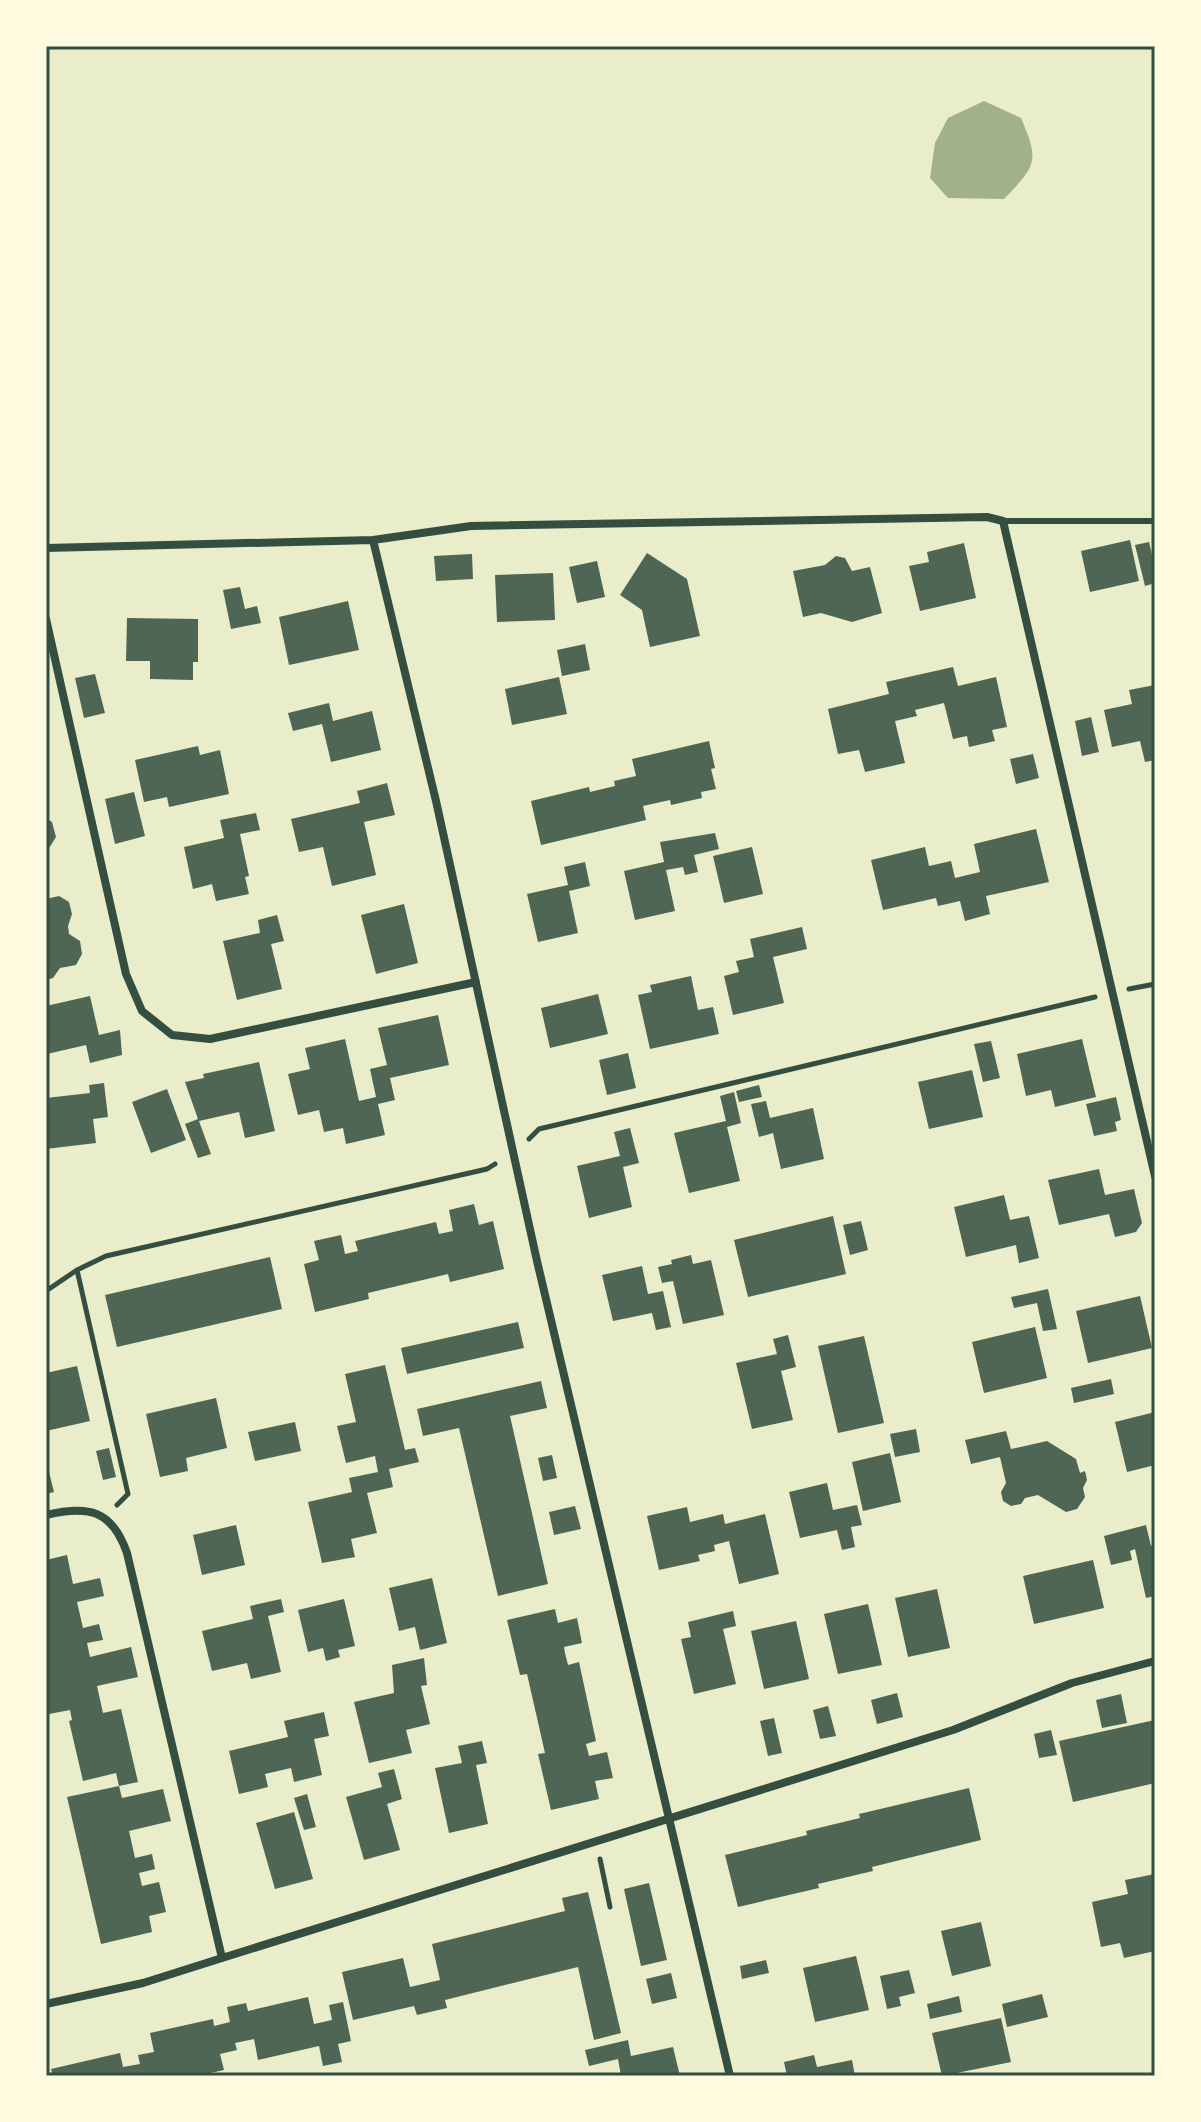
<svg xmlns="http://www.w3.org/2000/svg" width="1201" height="2122" viewBox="0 0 1201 2122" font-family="Helvetica,sans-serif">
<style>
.water{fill:#a3b18a}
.building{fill:#4f6655}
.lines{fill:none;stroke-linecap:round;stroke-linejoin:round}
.path{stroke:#344e41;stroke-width:5}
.service{stroke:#344e41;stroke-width:6}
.minor{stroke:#344e41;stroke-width:8}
.neatline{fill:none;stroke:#344e41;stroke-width:3}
</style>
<rect width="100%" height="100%" fill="#e9edc9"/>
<!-- water -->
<path class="water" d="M984,101L1021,118C1040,162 1036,165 1004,199L948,198L930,178L935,143L948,118Z"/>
<!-- building -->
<path class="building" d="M1130,540L1139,581L1090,592L1081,551Z
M1149,542L1155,568V583L1145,586L1135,545Z
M964,543L976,598L920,611L909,566L929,562L927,552Z
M647,553L687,579L700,636L650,647L642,610L620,595Z
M472,554L473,579L436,581L434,556Z
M836,556L845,558L852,571L870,567L882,613L852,622L821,613L803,617L793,571L825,565Z
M597,561L605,597L577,603L569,567Z
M553,573L555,620L497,622L495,575Z
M240,587L245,609L257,606L261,623L231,629L223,590Z
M348,601L359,650L289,665L279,617Z
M127,618L198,619V662H193V680L150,679V661H126Z
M585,644L590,670L562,676L557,650Z
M953,667L958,686L996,677L1007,727L992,730L995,741L969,747L967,736L953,739L944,703L915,710L917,716L895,721L905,763L865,772L859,750L838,754L828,709L889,694L886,682Z
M95,674L105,713L84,718L75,678Z
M559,677L567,714L512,725L505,689Z
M1155,685V760L1145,762L1140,741L1112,747L1104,710L1132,704L1129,690Z
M329,703L333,721L372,711L381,750L331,762L322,724L293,731L288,713Z
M1091,717L1099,752L1082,756L1075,721Z
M709,741L715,768L711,769L716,789L701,792L702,798L671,805L670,800L643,806L646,820L541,845L531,801L589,787L590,792L615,786L614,781L636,776L632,759Z
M198,746L200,755L220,750L229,794L169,807L167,797L144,802L135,760Z
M1033,754L1039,778L1016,784L1010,759Z
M387,783L395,815L364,822L376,875L332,886L323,847L299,852L291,819L360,803L357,791Z
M134,792L145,836L115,844L105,799Z
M256,813L260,830L240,834L249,876L245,877L249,894L216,901L212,884L193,889L184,847L224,838L220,820Z
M46,818L52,822L56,837L46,853Z
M1036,829L1049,882L986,896L990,914L965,921L960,901L938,906L936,898L883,910L871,860L925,847L929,866L951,861L955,878L980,872L974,844Z
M715,833L719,849L694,855L698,872L685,875L683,867L666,870L675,911L635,920L624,871L664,862L660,842Z
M752,847L763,894L724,903L713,856Z
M585,862L590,886L569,891L578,933L538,942L527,894L568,885L564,867Z
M59,896L69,902L72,914L68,926L69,934L80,941L82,954L76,965L60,968L53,978L46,980V899Z
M404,904L418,963L376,974L361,915Z
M277,915L284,941L271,944L282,989L237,1000L223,941L260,933L258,920Z
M802,927L807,949L773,957L784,1003L733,1015L724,976L739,972L736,961L754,957L750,939Z
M691,976L698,1010L713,1007L719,1034L650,1049L638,995L652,992L650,985Z
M598,994L608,1034L550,1048L541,1008Z
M90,996L99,1035L120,1030L122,1055L90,1063L86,1045L47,1054L46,1006Z
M438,1015L449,1065L390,1078L395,1100L378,1104L385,1135L346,1144L343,1128L324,1132L319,1110L298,1115L288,1074L310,1069L305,1048L345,1039L359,1101L376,1097L370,1069L387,1065L378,1028Z
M1082,1039L1096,1097L1055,1107L1051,1090L1026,1096L1017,1054Z
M991,1041L1000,1078L983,1082L974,1044Z
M628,1053L636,1088L607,1095L599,1060Z
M259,1062L275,1131L245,1138L239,1112L199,1121L211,1154L198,1158L185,1124L198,1119L185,1082L204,1078L203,1074Z
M972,1070L983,1117L929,1129L918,1082Z
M104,1083L108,1117L93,1119L96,1143L46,1149V1098L90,1093L89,1085Z
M759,1085L762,1097L739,1102L736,1091Z
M167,1089L186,1140L151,1153L132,1102Z
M734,1092L741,1123L727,1127L740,1181L689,1193L674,1133L726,1121L720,1096Z
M1116,1097L1121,1120L1115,1122L1117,1131L1094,1136L1086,1104Z
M766,1101L770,1118L813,1108L824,1159L781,1169L773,1133L759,1137L751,1104Z
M630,1128L639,1163L623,1167L632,1207L589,1218L577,1166L620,1156L614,1132Z
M1099,1169L1105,1195L1134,1189L1142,1223L1136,1232L1115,1237L1109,1214L1059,1225L1048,1180Z
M1004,1195L1010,1220L1029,1216L1039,1258L1019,1263L1016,1245L966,1257L954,1207Z
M474,1204L479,1225L493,1221L504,1269L450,1282L448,1274L368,1293L369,1299L315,1312L304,1264L319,1260L314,1241L341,1235L345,1254L358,1251L355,1241L436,1222L439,1234L453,1231L449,1210Z
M833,1216L846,1274L748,1297L734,1240Z
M861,1221L868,1250L850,1255L843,1225Z
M691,1255L693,1264L711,1260L724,1315L683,1324L673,1281L662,1283L658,1267L672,1264L671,1260Z
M270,1257L282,1309L117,1347L105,1295Z
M642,1266L648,1294L663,1291L671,1327L656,1330L652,1313L613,1321L602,1275Z
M1048,1289L1057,1329L1043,1331L1037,1303L1014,1308L1011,1297Z
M1140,1296L1152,1348L1088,1363L1076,1311Z
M518,1322L524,1348L407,1374L401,1348Z
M1035,1327L1047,1378L984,1393L972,1342Z
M788,1335L796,1367L781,1371L793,1420L752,1429L736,1363L777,1354L773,1339Z
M864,1336L884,1423L838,1433L818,1346Z
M385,1365L405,1450L415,1448L419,1462L389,1469L393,1487L367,1493L377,1533L351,1539L355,1557L322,1563L308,1502L352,1492L349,1478L378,1472L375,1456L346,1463L337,1426L356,1422L345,1374Z
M77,1366L90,1421L46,1431V1373Z
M1111,1379L1114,1394L1074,1403L1071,1388Z
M541,1381L547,1408L510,1416L548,1584L498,1596L459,1428L423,1436L417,1409Z
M216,1398L227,1448L186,1458L188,1471L160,1477L146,1414Z
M1155,1412V1465L1127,1472L1115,1422Z
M295,1422L301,1451L255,1461L248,1432Z
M916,1429L920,1452L895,1457L890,1434Z
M1006,1431L1011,1449L1047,1441L1076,1459L1080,1473L1085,1471L1087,1480L1083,1488L1085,1497L1077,1509L1066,1512L1038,1495L1025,1498L1021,1504L1011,1506L1003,1501L1001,1492L1006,1483L1000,1457L971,1464L965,1440Z
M109,1448L116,1477L103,1480L96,1451Z
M890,1453L901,1502L863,1511L852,1462Z
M552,1455L557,1478L543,1481L538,1458Z
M46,1460L54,1492L46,1494Z
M827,1483L833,1510L857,1505L862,1525L851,1527L855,1547L842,1550L837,1530L800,1538L789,1492Z
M575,1506L581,1529L554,1535L549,1512Z
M687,1507L690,1522L723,1514L725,1524L765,1514L779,1574L739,1584L729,1541L714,1545L715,1551L698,1555L700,1561L659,1570L647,1516Z
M236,1525L245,1565L202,1575L193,1535Z
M1146,1525L1151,1546L1155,1545V1596L1146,1598L1135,1549L1130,1551L1132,1560L1111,1565L1104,1536Z
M67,1555L73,1584L100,1578L104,1596L77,1602L83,1628L99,1624L103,1640L87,1643L90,1657L131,1647L138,1677L97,1686L103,1713L121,1709L138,1782L119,1786L116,1773L83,1781L69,1721L72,1720L70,1710L49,1714L46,1702V1560Z
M1093,1560L1104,1608L1034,1624L1023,1576Z
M432,1578L447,1643L420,1650L415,1627L399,1631L389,1588Z
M937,1589L950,1648L908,1657L895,1598Z
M281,1599L284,1612L268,1616L281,1672L251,1679L247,1663L212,1671L202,1631L253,1619L250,1606Z
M344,1599L355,1646L338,1650L340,1657L326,1661L323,1648L308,1652L298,1610Z
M868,1604L882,1665L838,1674L824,1614Z
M555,1609L558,1623L577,1618L582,1643L564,1647L565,1653L568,1665L579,1662L596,1741L586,1744L589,1756L607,1752L613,1778L595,1781L599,1799L551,1810L538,1754L545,1753L527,1674L520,1675L507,1620Z
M733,1611L736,1626L723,1629L736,1684L694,1694L681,1639L691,1637L688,1622Z
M796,1621L809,1679L764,1689L751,1631Z
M424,1658L427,1685L421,1686L430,1724L406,1730L412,1753L369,1763L354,1702L394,1693L392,1665Z
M897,1693L903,1717L877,1724L871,1700Z
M1121,1694L1127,1723L1102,1728L1096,1700Z
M828,1706L836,1736L820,1739L813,1710Z
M324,1712L329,1736L314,1739L322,1775L294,1782L291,1768L265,1774L268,1787L239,1794L229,1751L288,1737L284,1721Z
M774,1718L782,1753L768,1756L760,1721Z
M1155,1720V1783L1073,1802L1059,1741Z
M1051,1730L1057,1755L1039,1758L1034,1734Z
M482,1741L487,1763L476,1765L488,1824L449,1833L435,1768L462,1763L458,1746Z
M394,1769L402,1799L387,1804L400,1850L364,1860L346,1797L382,1787L378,1773Z
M119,1786L122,1798L163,1789L171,1821L129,1831L135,1858L152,1854L155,1869L139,1873L142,1886L159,1882L166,1912L149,1916L152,1932L101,1944L67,1797Z
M969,1788L981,1840L872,1867L873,1871L818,1884L819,1888L738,1907L725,1855L807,1835L806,1831L860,1818L859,1814Z
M307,1794L316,1827L304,1830L294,1798Z
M294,1812L313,1879L275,1889L256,1823Z
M1155,1874V1914L1152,1915L1155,1951L1124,1958L1120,1943L1101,1947L1092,1902L1128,1894L1125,1880Z
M649,1883L667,1960L641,1966L624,1889Z
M588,1892L621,2033L594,2040L578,1967L445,2000L447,2008L417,2015L414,2006L353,2020L342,1972L403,1958L410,1987L440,1980L432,1944L565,1911L562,1898Z
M981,1922L991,1966L952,1976L941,1931Z
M856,1956L869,2010L815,2022L803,1968Z
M766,1960L769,1973L742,1979L740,1966Z
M909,1970L915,1993L899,1997L901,2006L887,2009L880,1976Z
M671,1973L677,1998L652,2004L646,1979Z
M1042,1994L1048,2017L1007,2027L1002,2004Z
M959,1996L962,2012L930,2019L927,2004Z
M308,1997L314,2024L332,2020L329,2005L343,2002L351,2041L338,2044L342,2062L323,2066L319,2046L258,2060L254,2039L235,2043L237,2050L220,2054L224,2070L197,2076H53L51,2069L120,2053L123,2067L140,2064L138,2055L154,2052L150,2033L213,2019L214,2026L230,2022L227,2007L246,2003L248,2011Z
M1001,2018L1011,2062L942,2076L932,2033Z
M628,2040L631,2056L673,2047L680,2076H621L618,2059L589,2066L585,2050Z
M814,2055L817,2067L852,2060L855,2076H787L784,2062Z"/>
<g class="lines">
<!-- path -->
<path class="path" d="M1129,989L1155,984
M529,1139L539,1129L1095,997
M77,1270L128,1494L117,1505
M46,1291L77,1270L106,1256L487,1169L495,1164
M600,1859L610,1907"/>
<!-- service -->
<path class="service" d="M1003,521H1155"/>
<!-- minor -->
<path class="minor" d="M373,540L436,801L537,1261L730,2076
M46,548L373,540L471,526L987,517L1003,521L1155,1176
M46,619L126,974L142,1011L172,1035L210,1039L476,982
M46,1515C89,1505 112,1510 127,1553L222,1958
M46,2004L143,1983L222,1958L953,1730L1072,1683L1155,1661"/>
</g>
<!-- border -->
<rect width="1201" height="2122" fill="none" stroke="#fefae0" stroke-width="96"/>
<rect x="48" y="48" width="1105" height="2026" class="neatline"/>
</svg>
